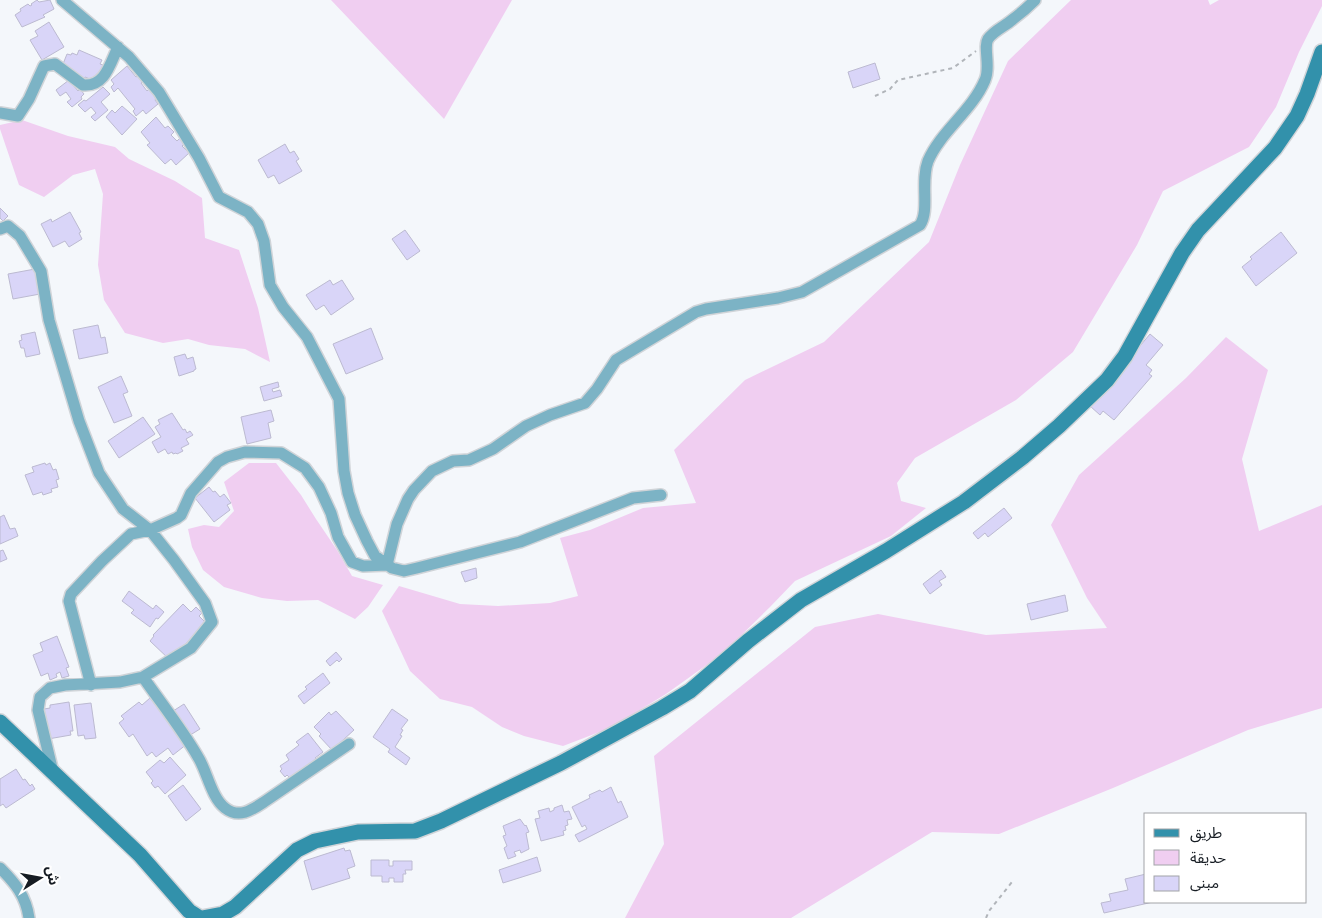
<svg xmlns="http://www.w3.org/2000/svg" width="1322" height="918" viewBox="0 0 1322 918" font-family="'Noto Sans','Noto Sans Arabic',sans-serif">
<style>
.green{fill:#f0cef1}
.building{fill:#d9d5f8;stroke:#bcbad1}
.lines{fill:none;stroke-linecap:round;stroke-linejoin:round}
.minor-casing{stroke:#d0d4d8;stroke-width:14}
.secondary-casing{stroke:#d0d4d8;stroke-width:18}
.path{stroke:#b1b5ba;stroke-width:2;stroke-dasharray:4 4;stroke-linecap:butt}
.minor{stroke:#7cb3c5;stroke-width:11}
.secondary{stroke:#3291ab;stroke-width:15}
</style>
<rect width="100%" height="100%" fill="#f4f7fb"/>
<!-- green -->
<path class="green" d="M331,0H512L444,119Z
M1071,0H1208L1210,5L1219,0H1322V6L1299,52L1276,107L1249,147L1163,191L1137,245L1073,352L1016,400L915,458L897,483L901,501L926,508L891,536L795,581L770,607L722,654L666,694L610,728L563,746L524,736L502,727L472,707L440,699L410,671L382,611L399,586L460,604L498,606L550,603L578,596L560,538L590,530L643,508L696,503L674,450L745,380L824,342L929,242L960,165L1008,61Z
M22,120L68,136L115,147L129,159L175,181L202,198L205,238L239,250L258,308L270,362L245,349L209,345L188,339L163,343L125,333L104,300L98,265L103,194L95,169L73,175L44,197L19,185L0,129V125Z
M1226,337L1268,370L1242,459L1259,531L1322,505V708L1248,730L1113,788L999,834L932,832L791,918H625L664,844L654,756L815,627L878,614L986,635L1107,628L1087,598L1051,525L1079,475L1186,378Z
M249,463H276L301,495L316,519L337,550L352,576L383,585L368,607L355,619L318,600L287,601L262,598L224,587L203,570L192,547L188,529L204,525L219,527L234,511L224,482Z"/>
<!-- building -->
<path class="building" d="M37,0L39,2L50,0L54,9L43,15L45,17L22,27L15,15L21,11L20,9L28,4L30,6L32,5L31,4Z
M49,22L64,47L42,60L30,40L38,36L35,31Z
M79,50L102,60L100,64L106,66L95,81L85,77L84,79L77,76L78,74L68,69L69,67L63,64L67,54L71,55L72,53L77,55Z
M875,63L880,79L853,88L848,72Z
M127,66L136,77L139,75L144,81L141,83L147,91L150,88L157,97L155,100L158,104L146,114L143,110L136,116L133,111L135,109L118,88L114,92L111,87L114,84L111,80Z
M69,80L78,91L80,89L84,94L81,97L82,99L72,107L67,102L71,99L66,92L60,96L56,90Z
M103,87L110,94L101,102L108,110L95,121L91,117L96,113L91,107L85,112L78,105L84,100L86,101Z
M122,106L137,119L122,135L106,117L112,110L115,113Z
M156,117L165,128L168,126L174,132L171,135L177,141L180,138L184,144L182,146L189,153L176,165L171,159L165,164L147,145L150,143L141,132Z
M285,144L290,153L294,151L299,159L296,161L302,171L279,184L274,175L268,178L258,160Z
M0,208L8,216L3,221L0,218Z
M70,212L81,232L79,233L82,239L69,247L65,241L53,247L41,224L51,219L52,222Z
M405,230L420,251L407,260L392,239Z
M1281,232L1297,253L1256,286L1242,267L1252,259L1250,257Z
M35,269L40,294L13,299L8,274Z
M330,280L333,285L342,280L354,299L331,315L324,305L316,310L306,295Z
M98,325L101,338L105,337L108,353L79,359L73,330Z
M371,328L383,359L346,374L333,344Z
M35,332L40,354L26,357L24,348H21L19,341L22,340L21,335Z
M1150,334L1163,345L1146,365L1152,370L1149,374L1152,376L1114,420L1103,411L1100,415L1090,406Z
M185,354L187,359L193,357L196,369L194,370V371L179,376L174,357Z
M121,376L128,392L123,394L132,416L114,423L98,387Z
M278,382L279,387L272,389L273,392L280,390L282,396L264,401L260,387Z
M271,410L274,421L268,423L271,438L247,444L241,417Z
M172,413L183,430L185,429L187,433L190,431L193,435L186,439L189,444L181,448L183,451L177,454L176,453L173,454L172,452L168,454L165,449L158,453L152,442L161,437L155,427L160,424L158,420Z
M143,417L155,434L119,458L108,441Z
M45,463L46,465L50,463L53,470L56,469L59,479L56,480L58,487L51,489L52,492L43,495L42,492L33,495L25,475L34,472L32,467Z
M209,487L213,492L215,491L220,497L224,494L231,503L227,505L230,510L214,522L195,498Z
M1004,508L1012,518L988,537L985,533L978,539L973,533Z
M4,515L10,529L15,528L18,536L0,544V517Z
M3,550L7,559L0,562V551Z
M476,568L477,578L465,582L461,572Z
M941,570L946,577L939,581L942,585L930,594L923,584Z
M129,591L153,609L156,605L164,612L158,619L156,618L150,627L131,613L134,610L122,601Z
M1065,595L1068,611L1031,620L1027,604Z
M183,604L191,612L196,607L202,613L199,616L206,623L170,660L150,641L154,636L153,635Z
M57,636L69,667L66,668L69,676L62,678L60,672L56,674L57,677L50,680L48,673L41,676L33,655L43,651L40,643Z
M336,652L342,659L339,662L337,660L330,666L326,661Z
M323,673L330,683L304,704L298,696L307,689L305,687Z
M150,698L187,744L173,755L168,748L156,757L152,752L147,756L133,734L129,737L119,723L124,719L121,716L139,702L142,705Z
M69,702L73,731H70L71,735L48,739L44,709L50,708V705Z
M91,703L96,738L85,739L84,735L78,736L74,705Z
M184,704L200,729L187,737L170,713Z
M392,709L408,720L401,729L403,730L400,735L402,736L395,747L410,758L406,765L388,752L390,749L373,737Z
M336,711L354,730L332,750L319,736L321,734L314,727L329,712L331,715Z
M308,733L323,752L315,758L317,760L306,769L305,767L290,778L287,775L285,777L280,771L282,769L280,766L289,760L286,755L299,745L296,742Z
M170,757L186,775L165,794L158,786L155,788L151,783L153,781L146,772L160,760L164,763Z
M16,769L23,780L25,779L30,786L32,784L35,789L6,808L3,804L0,806V779Z
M183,785L201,809L186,821L168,796Z
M611,787L618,803L621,801L628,817L579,842L575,835L587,829L585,825L582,827L572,807L590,798L589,795L600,790L602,792Z
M562,805L564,812L569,811L572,819L567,820L568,825L565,826L566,830L563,831L564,835L541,841L535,819L540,818L538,811L549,808L550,812L554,810V808Z
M520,819L525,826L526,825L529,832L526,833L529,849L521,853L520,850L514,852L516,856L508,859L504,848L507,846L503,836L506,835L503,826Z
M344,848L345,851L350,850L355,866L347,869L350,878L312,890L304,861Z
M537,857L541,871L503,883L499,870Z
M371,860H389V866H393V861H412V870H405L406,874H403V882H394V878H389V882H382V876H371Z
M1146,874V902H1153L1104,913L1101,903L1111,901L1109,894L1128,890L1125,879Z"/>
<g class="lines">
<defs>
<path id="minor" d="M62,0L129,57L159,92L199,158L219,197L248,212L258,224L264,241L270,285L283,307L307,337L339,399L344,471L348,493L355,515L367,541L375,556L392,568L404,571L417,568L520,542L633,498L661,495
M0,113L18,116L29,99L44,66L55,64L83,85C105,87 110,64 118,47
M0,229L8,226L20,236L41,271L49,320L79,421L99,473L123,509L150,530L174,560L205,603L212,622L191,648L143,677L120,682L65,685L50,688L40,697L38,710L53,772
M143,677C161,703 182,729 198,757C207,771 211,797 225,808C239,819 252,810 264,802L349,744
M91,685L69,601L71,594L102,561L131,534L150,530L177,518L181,515L191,493L218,462L227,457L245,452L281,453L305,468L319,487L331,513L338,537L352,562L363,566L387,565L397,524L408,499L414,490L432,471L453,461L469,460L493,449L526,426L550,415L585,403L597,389L616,360L696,312L706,309L778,298L802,292L920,225C930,210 920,182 928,161C941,131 972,111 985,80C991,67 983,47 988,39C993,31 1005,26 1012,20C1020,14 1028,7 1035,0
M0,868C15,883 26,896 29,918"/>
<path id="secondary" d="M0,722L140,855L189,911L200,918
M202,918L223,914L235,907L297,850L315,841L358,832L415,831L441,821L561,763L662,708L690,691L748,641L801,600L886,551L964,502L1023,457L1059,426L1107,380L1125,356L1182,253L1198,230L1275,148L1297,116L1307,94L1322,52"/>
</defs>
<!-- minor casing -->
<use href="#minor" class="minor-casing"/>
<!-- secondary casing -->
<use href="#secondary" class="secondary-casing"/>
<!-- path -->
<path class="path" d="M875,96L890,89L898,80L953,68L976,51
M986,918L989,911L1012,882"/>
<!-- minor -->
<use href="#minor" class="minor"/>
<!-- secondary -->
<use href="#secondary" class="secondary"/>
</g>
<!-- legend -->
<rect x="1144" y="813" width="162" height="90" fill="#ffffff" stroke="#a2a4a7"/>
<rect x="1154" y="829" width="25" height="8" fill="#3291ab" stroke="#a2a4a7"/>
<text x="1190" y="838" font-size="15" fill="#161c23">طريق</text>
<rect x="1154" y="850" width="25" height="15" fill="#f0cef1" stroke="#a2a4a7"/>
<text x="1190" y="863" font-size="15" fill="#161c23">حديقة</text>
<rect x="1154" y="876" width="25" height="15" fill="#d9d5f8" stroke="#a2a4a7"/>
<text x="1190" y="888" font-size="15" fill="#161c23">مبنى</text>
<!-- north arrow -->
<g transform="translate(40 878) rotate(79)" stroke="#ffffff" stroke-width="4" paint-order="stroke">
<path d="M0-4L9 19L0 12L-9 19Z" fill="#161c23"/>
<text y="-8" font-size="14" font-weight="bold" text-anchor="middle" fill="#161c23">ش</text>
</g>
</svg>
